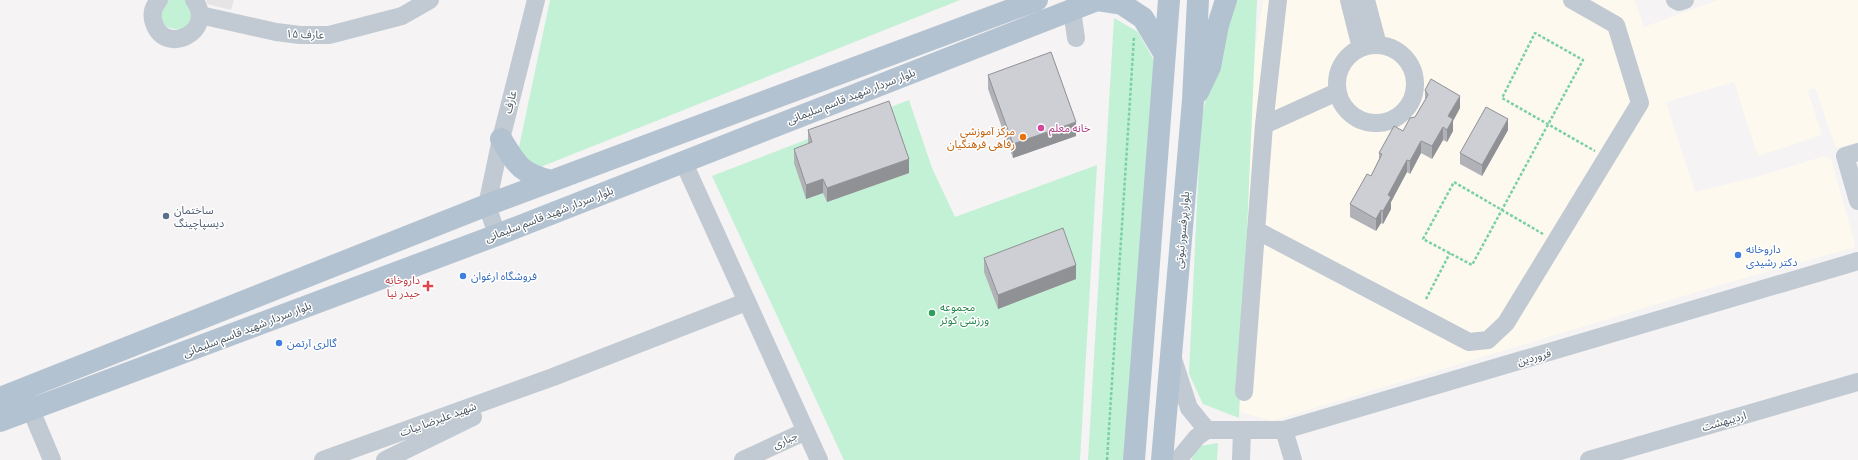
<svg xmlns="http://www.w3.org/2000/svg" width="1858" height="460" viewBox="0 0 1858 460" font-family="Ubuntu,'Noto Sans Arabic',sans-serif">
<style>
.commercial{fill:#fdf9ef}
.education{fill:#e6e4e5}
.green{fill:#c3f1d5}
.lines{fill:none;stroke-linecap:round;stroke-linejoin:round}
.path{stroke:#7ad0a6;stroke-width:2.5;stroke-dasharray:3 2;stroke-linecap:butt}
.minor{stroke:#c1cad2;stroke-width:18}
.major{stroke:#b3c2d1;stroke-width:22}
.wall{fill:#b0b2b7}
.shaded-wall{fill:#909195}
.building{fill:#cdcfd5;stroke:#909195}
.hotel-dot{fill:#d1479c;stroke:#fff;stroke-width:1.5}
.food-dot{fill:#e8710a;stroke:#fff;stroke-width:1.5}
.service-dot{fill:#5c6f8a;stroke:#fff;stroke-width:1.5}
.shop-dot{fill:#3f7fe0;stroke:#fff;stroke-width:1.5}
.health-dot{fill:#e0444e;stroke:#fff;stroke-width:1.5}
.leisure-dot{fill:#2e9e5b;stroke:#fff;stroke-width:1.5}
.labels{text-anchor:middle;stroke-width:3;stroke-linejoin:round;paint-order:stroke}
.street-label{font-size:11px;fill:#4a5661;stroke:#fff}
.hotel-label{font-size:11px;fill:#b23c85;stroke:#fff;text-anchor:start}
.food-label{font-size:11px;fill:#c56008;stroke:#fff;text-anchor:end}
.service-label{font-size:11px;fill:#4e5e75;stroke:#fff;text-anchor:start}
.shop-label{font-size:11px;fill:#366cbe;stroke:#fff;text-anchor:start}
.health-label{font-size:11px;fill:#be3a42;stroke:#fff;text-anchor:end}
.leisure-label{font-size:11px;fill:#27864d;stroke:#fff;text-anchor:start}
</style>
<rect width="100%" height="100%" fill="#f5f3f3"/>
<!-- commercial -->
<path class="commercial" d="M1263,0H1633L1635,1L1644,27L1718,0H1858V142L1836,148L1815,88L1808,91L1822,135L1758,156L1734,82L1666,102L1695,192L1763,175L1824,156L1831,160L1855,243L1853,248L1723,284L1272,421L1237,411L1247,105Z"/>
<!-- education -->
<path class="education" d="M206,0H234L231,10L207,4Z"/>
<!-- green -->
<path class="green" d="M167,0H186L193,16L185,29C162,32 153,18 167,0Z
M550,0H960L538,168L518,152Z
M1236,0H1257L1239,418L1203,404L1189,374L1201,119L1211,78Z
M1114,18L1138,32L1156,64L1127,460H1088Z
M909,100L932,168L955,217L1097,165L1080,460H844L712,176Z
M1218,443L1217,460H1192L1194,447Z"/>
<g class="lines">
<!-- path -->
<path class="path" d="M1543,234L1454,182L1423,239L1472,265C1509,197 1546,128 1583,60L1535,33L1502,98L1595,151
M1426,299L1450,253
M1107,460L1134,37"/>
<!-- minor -->
<path class="minor" d="M159,0C153,7 151,15 154,23C165,57 217,31 194,0
M1349,0L1361,48
M1366,0L1378,45
M1675,0L1679,2L1685,0
M1072,10L1076,38
M200,15L276,32L300,35H329L402,16L430,0
M1337 84a39 39 0 1 1 78 0a39 39 0 1 1-78 0Z
M1264,125L1278,0
M1858,152L1845,156L1858,201
M683,161L819,460
M1256,230L1469,342L1488,340L1506,323L1640,103L1616,25L1572,0
M497,235L487,205L501,139L536,0
M1172,356L1189,408L1207,430
M1244,392L1264,125L1337,92
M26,398L52,460
M1207,430H1284L1858,261
M1284,430L1293,460
M323,460L553,377L746,302
M385,460L473,417
M743,460L806,431
M1178,460L1197,437L1207,430
M1241,460L1242,430
M1589,460L1858,382"/>
<!-- major -->
<path class="major" d="M1096,0L1122,4L1143,18L1164,53
M1198,92L1210,67L1218,25L1226,0
M501,139C517,165 520,173 551,181
M0,398L487,205L1037,0
M0,421L497,235L1097,0
M1134,460L1169,0
M1162,460L1193,100L1198,0"/>
</g>
<!-- wall -->
<path class="wall" d="M988,75L1076,136L1013,158L988,89Z
M1425,90L1460,108L1453,121V131L1447,142L1443,140L1432,159L1421,153L1410,174L1407,172L1401,183L1391,202V209L1383,224L1381,223L1376,231L1350,217V204L1371,176L1379,159V153L1403,131L1415,117L1425,100Z
M808,130L909,173L827,202L823,193L806,199L794,163V149L808,144Z
M1508,130L1482,176L1460,164V153Z
M984,258L1076,279L998,309L984,272Z"/>
<!-- shaded-wall -->
<path class="shaded-wall" d="M1460,96V108L1453,121V131L1447,142V130L1448,116Z
M1508,119V130L1482,176V165Z
M1076,122V136L1013,158V144Z
M1443,127V140L1432,159V146Z
M1421,141V153L1410,174V161Z
M909,159V173L827,202V188Z
M1407,160V172L1391,202V209L1383,224V211L1388,195Z
M823,179V193L806,199V185Z
M1381,210V223L1376,231V219Z
M1076,265V279L998,309V295Z"/>
<!-- building -->
<path class="building" d="M1051,52L1076,122L1013,144L988,75Z
M1431,79L1460,96L1448,116L1453,119L1447,130L1443,127L1432,146L1421,141L1410,161L1407,160L1401,171L1388,195L1391,197L1383,211L1381,210L1376,219L1350,204L1367,174L1371,176L1382,154L1379,153L1394,126L1403,131L1410,118L1415,117L1428,95L1425,90Z
M889,101L909,159L827,188L823,179L806,185L794,149L812,142L808,130Z
M1486,107L1508,119L1482,165L1460,153Z
M1063,228L1076,265L998,295L984,258Z"/>
<!-- markers -->
<circle class="hotel-dot" cx="1041" cy="128" r="4"/>
<circle class="food-dot" cx="1023" cy="137" r="4"/>
<circle class="service-dot" cx="166" cy="216" r="4"/>
<g class="shop-dot">
<circle cx="1738" cy="255" r="4"/>
<circle cx="463" cy="276" r="4"/>
<circle cx="279" cy="343" r="4"/>
</g>
<path class="health-dot" d="M426 280h4v4h4v4h-4v4h-4v-4h-4v-4h4z"/>
<circle class="leisure-dot" cx="932" cy="313" r="4"/>
<g class="labels">
<!-- street labels -->
<g class="street-label">
<text transform="translate(305 34) rotate(2)" y="4">عارف ۱۵</text>
<text transform="translate(851 96) rotate(-21)" y="4">بلوار سردار شهید قاسم سلیمانی</text>
<text transform="translate(510 102) rotate(-76)" y="4">عارف</text>
<text transform="translate(549 214) rotate(-21)" y="4">بلوار سردار شهید قاسم سلیمانی</text>
<text transform="translate(1182 230) rotate(-85)" y="4">بلوار پرفسور ثبوتی</text>
<text transform="translate(247 329) rotate(-21)" y="4">بلوار سردار شهید قاسم سلیمانی</text>
<text transform="translate(1534 357) rotate(-16)" y="4">فروردین</text>
<text transform="translate(438 419) rotate(-20)" y="4">شهید علیرضا بیات</text>
<text transform="translate(1724 421) rotate(-16)" y="4">اردیبهشت</text>
<text transform="translate(785 440) rotate(-25)" y="4">جباری</text>
</g>
<!-- hotel labels -->
<g class="hotel-label">
<text x="1049" y="132">خانه معلم</text>
</g>
<!-- food labels -->
<g class="food-label">
<text x="1015" y="135">مرکز آموزشی<tspan x="1015" dy="13">رفاهی فرهنگیان</tspan></text>
</g>
<!-- service labels -->
<g class="service-label">
<text x="174" y="214">ساختمان<tspan x="174" dy="13">دیسپاچینگ</tspan></text>
</g>
<!-- shop labels -->
<g class="shop-label">
<text x="1746" y="253">داروخانه<tspan x="1746" dy="13">دکتر رشیدی</tspan></text>
<text x="471" y="280">فروشگاه ارغوان</text>
<text x="287" y="347">گالری آرتمن</text>
</g>
<!-- health labels -->
<g class="health-label">
<text x="420" y="284">داروخانه<tspan x="420" dy="13">حیدر نیا</tspan></text>
</g>
<!-- leisure labels -->
<g class="leisure-label">
<text x="940" y="311">مجموعه<tspan x="940" dy="13">ورزشی کوثر</tspan></text>
</g>
</g>
</svg>
